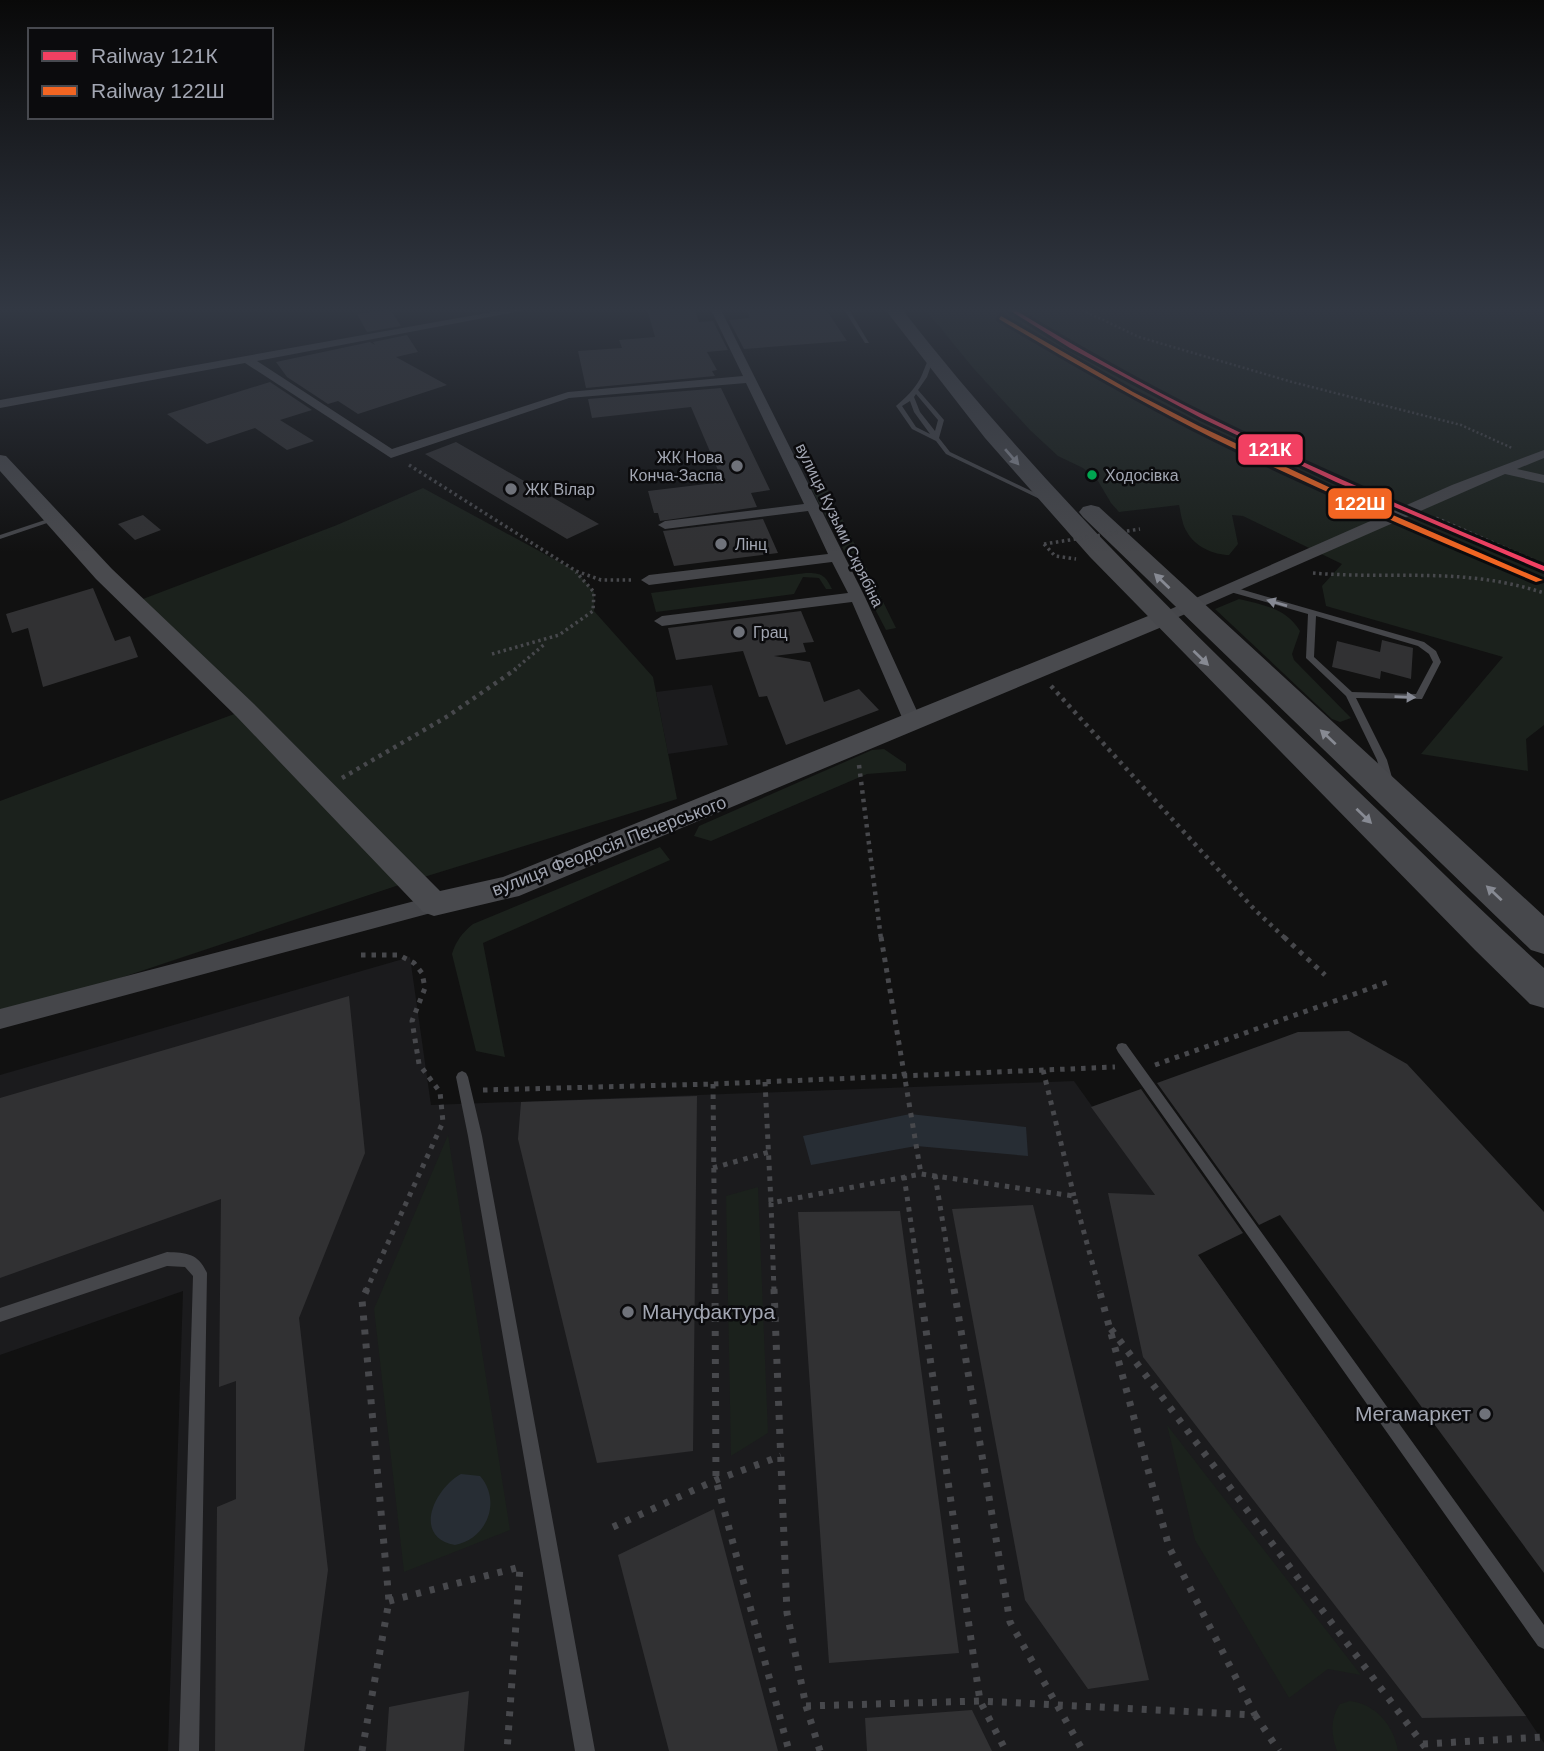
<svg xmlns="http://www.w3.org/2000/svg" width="1544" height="1751" viewBox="0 0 1544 1751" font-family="Arial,sans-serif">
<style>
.built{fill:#1b1b1d}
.green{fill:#1b211c}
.water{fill:#272d34}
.building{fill:#313133}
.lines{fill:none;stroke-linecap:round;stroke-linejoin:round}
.path-far4{stroke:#47484c;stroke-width:2.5;stroke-dasharray:2 2.5;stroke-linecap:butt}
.path-far3{stroke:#47484c;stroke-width:3.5;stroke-dasharray:2.5 3.5;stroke-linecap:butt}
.path-far2{stroke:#47484c;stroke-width:4.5;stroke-dasharray:3.5 5;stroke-linecap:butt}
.path-far1{stroke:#47484c;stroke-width:5;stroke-dasharray:4.5 6;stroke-linecap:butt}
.path{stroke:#47484c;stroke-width:7;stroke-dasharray:5 9;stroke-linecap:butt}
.lane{fill:#45464a;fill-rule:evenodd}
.street{fill:#45464a;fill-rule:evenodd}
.secondary{fill:#494a4e;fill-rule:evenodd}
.primary{fill:#47484c;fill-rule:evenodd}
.path-bridge{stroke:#47484c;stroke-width:3.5;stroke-dasharray:2.5 3.5;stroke-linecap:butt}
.rail-1-casing{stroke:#0b0b0d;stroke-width:6}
.rail-2-casing{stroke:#0b0b0d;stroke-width:6}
.rail-1{fill:#f24062;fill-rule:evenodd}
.rail-2{fill:#f26522;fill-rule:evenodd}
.oneway{fill:#878a93}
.oneway2{fill:#868993}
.poi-dot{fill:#6f727a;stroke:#0b0b0d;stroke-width:2.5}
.bus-dot{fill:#00a651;stroke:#0b0b0d;stroke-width:2.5}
.labels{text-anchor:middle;stroke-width:5;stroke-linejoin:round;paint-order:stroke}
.far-poi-label{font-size:16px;fill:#a2a6b2;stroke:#0b0b0d;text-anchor:start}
.bus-label{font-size:16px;fill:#a2a6b2;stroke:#0b0b0d;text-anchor:start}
.far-street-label{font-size:16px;fill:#a2a6b2;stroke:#0b0b0d}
.street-label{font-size:18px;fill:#a2a6b2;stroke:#0b0b0d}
.near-poi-label{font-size:21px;fill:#a2a6b2;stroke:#0b0b0d;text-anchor:start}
.line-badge{stroke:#0b0b0d;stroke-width:2.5}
.badge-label{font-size:19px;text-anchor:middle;font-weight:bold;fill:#fff}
</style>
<rect width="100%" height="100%" fill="#111"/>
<!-- built -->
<path class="built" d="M712,685L728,745L668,754L656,692Z
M410,957L431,1105L1074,1081L1526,1716L1544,1743V1751H168L183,1291L0,1355V1075Z"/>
<!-- green -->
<path class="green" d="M924,308H1544V725L1526,739L1528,771L1421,754L1503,657L1326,606L1322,586L1342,564L1243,516L1232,515L1238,544L1229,555C1214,555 1194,546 1187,532C1182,525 1181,513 1179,505L1119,512L1111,503L1098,481L1083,468L1058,456L1030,430L974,369Z
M826,486L896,628L886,630L811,488Z
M423,488L576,571L594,592V611L653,677L677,799L411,881L0,1018V801L245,710L135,602L337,525Z
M806,573C822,573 825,575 832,589H826L819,578L803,577L794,594L656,612L651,593Z
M1239,599C1263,605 1286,608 1300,631L1292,654L1294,660L1351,718L1340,722L1332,719L1215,609Z
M884,749L906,764V771L867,774L711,841L694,836L699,826L872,750Z
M660,847L670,860L483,943L505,1057L476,1051L452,954C456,941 462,933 473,924Z
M448,1135L510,1530L404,1572L374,1309Z
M758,1187L768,1433L731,1456L726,1196Z
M1167,1425L1361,1675L1328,1669L1289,1698L1195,1540Z
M1350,1701C1376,1704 1394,1726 1398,1751H1337C1331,1735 1330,1719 1340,1704Z"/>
<!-- water -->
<path class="water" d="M910,1114L1026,1127L1028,1156L916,1146L811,1165L803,1136Z
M461,1474L480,1476C502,1501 487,1539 455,1545C412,1537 434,1489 461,1474Z"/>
<!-- building -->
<path class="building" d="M647,308H694L699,322L713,321L728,350L707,352L717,370L712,371L715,376L586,388L578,351L622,348L619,340L655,337Z
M745,308H825L847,341L744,349L729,320L750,318Z
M390,309L401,326L367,332L357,314Z
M407,335L418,352L396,357L447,385L358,414L338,401L328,404L287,377L276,362L370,342L375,345L373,342Z
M270,382L312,410L280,420L314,441L287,450L255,428L207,444L167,414Z
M721,388L770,490L751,493L757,507L660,521L658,513H654L648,491L723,482L691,407L592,418L588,399Z
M456,442L599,524L567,539L425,454Z
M143,515L161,530L135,540L118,524Z
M763,519L778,553L674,566L663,531Z
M93,588L115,641L130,636L138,657L43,687L28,628L12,633L6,614Z
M801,611L814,642L803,643L806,652L774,656L810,662L824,702L859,689L879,710L786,745L767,696L759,697L743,651L676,660L668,628Z
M1382,640L1413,648L1411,679L1381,671L1380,679L1332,667L1337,641L1380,652Z
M349,996L365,1153L299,1318L328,1570L304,1751H215L217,1507L236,1499V1381L219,1387L221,1199L0,1278V1098Z
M1349,1031L1407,1064L1544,1212V1573L1280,1215L1259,1225L1157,1083L1298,1032Z
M1141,1089L1243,1233L1198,1255L1526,1716L1422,1718L1143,1357L1108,1193L1155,1195L1091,1107Z
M697,1096L693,1451L597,1463L518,1139L521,1102Z
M1033,1205L1149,1680L1088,1689L1025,1600L952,1209Z
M900,1211L959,1653L829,1663L798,1212Z
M714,1509L778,1751H669L618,1555Z
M469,1691L464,1751H386L389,1707Z
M972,1710L992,1751H867L865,1718Z"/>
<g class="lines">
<!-- path-far4 -->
<path class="path-far4" d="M1078,308L1139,337L1292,382L1461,425L1512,448"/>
<!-- path-far3 -->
<path class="path-far3" d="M409,465L576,571L601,580H631
M1436,518L1544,565
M1044,544L1055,556L1076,559
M1313,573C1396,580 1461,566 1544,593
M492,654L559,635L593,611L594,592L576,572
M514,670L546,643"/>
<!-- path-far2 -->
<path class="path-far2" d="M1051,686L1255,910L1286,939
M859,765L881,939
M342,778L448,716L516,669"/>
<!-- path-far1 -->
<path class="path-far1" d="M881,937L921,1174
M1284,937L1325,975
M361,955H399L414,963L422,973L425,988L412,1021L419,1064L440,1092L443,1122L366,1291
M1155,1065L1388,982
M1043,1070L1074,1196
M765,1082L771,1203
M713,1084L715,1291
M483,1090L713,1084L1115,1067
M713,1168L769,1152
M935,1175L954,1291
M904,1176L921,1291
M774,1291L771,1203L921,1174L1074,1196L1100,1291"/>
<!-- path -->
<path class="path" d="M715,1289L716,1480L789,1751
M774,1289L787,1613L806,1706
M920,1289L980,1701L1006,1751
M954,1289L1010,1622L1083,1751
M1111,1329L1428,1751
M613,1527L716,1480L781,1456
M389,1601L520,1567L507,1751
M806,1706L820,1751
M806,1706L980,1701L1255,1715L1169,1547L1099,1289
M1255,1715L1279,1751
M1423,1744L1544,1737
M362,1751L389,1601L362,1300L367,1289"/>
<!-- lane -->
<path class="lane" d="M843,308H848L869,343H865Z
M930,358L933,360L927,377L918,390L944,420L939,438L950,452L1050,500V502H1046L946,454L936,441L912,429L896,406C906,397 913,391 920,379C924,372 925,364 930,358ZM916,394L938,420L935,431L920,412L914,397ZM910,401L914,412L930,434L916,427L902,406Z
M54,517L58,519L56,520L0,539V535Z
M1227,587H1233L1424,642L1436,651L1441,662L1422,699L1356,698L1387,760L1393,781L1391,783L1388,784L1383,781L1377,760L1346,696L1306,658L1308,614L1227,591ZM1316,616L1418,646L1429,654L1433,662L1416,694L1352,692L1314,657Z
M1122,1043L1126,1044L1544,1625V1649L1538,1646L1118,1052L1116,1048L1118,1044Z
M462,1071L466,1073L468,1077L482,1136L595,1751H575L468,1136L456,1077L458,1073Z
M167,1252C187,1253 198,1253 207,1273L199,1751H179L193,1276L185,1267L167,1266L0,1322V1308Z"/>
<!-- street -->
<path class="street" d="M514,308H537L257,361L392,449L568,392L743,376L710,308H720L865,597L922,722L919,726H907L904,722L852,602L662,626L654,621L662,616L848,593L832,562L649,585L641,580L649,575L828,554L808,511L665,529L658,525L665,521L804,504L746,383L569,398L391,458L245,363L0,408V400Z
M1544,450V458L1517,469L1544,475V483L1505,474L1167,622H1155L1153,619L1155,616L1452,485Z
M434,896L442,898L445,904L442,910L0,1029V1009Z"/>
<!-- secondary -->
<path class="secondary" d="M0,455L6,456L112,569L254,704L440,891L503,877L1153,614H1169L1172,619L1169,624L519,896L434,916L423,912L236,716L96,579L0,471Z"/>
<!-- primary -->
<path class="primary" d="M884,308H901C1032,476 1183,624 1337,771C1406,836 1473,904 1544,968V1008L1530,1004L1475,950L1090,557L985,438Z
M1091,505L1099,507L1544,916V954L1531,950L1083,517L1079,512L1083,507Z"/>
<!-- path-bridge -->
<path class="path-bridge" d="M1044,544L1140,529"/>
<defs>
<path id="rail-1" d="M1006,308H1012C1076,347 1141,384 1208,417C1318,471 1431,519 1544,566V571L1336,482L1201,418L1070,348Z"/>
<path id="rail-2" d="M1001,316L1133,392L1199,426L1335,490L1543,580L1536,582C1421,533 1305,485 1193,428C1127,394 1063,357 999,319Z"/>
</defs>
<!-- rail-1 casing -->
<use href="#rail-1" class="rail-1-casing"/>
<!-- rail-2 casing -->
<use href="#rail-2" class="rail-2-casing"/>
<!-- rail-1 -->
<use href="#rail-1" class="rail-1"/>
<!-- rail-2 -->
<use href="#rail-2" class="rail-2"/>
</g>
<!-- one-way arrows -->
<defs><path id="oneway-solid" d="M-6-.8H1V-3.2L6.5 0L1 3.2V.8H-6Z" transform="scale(1.75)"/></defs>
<g class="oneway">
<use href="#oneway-solid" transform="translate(1012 457) rotate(49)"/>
<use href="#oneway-solid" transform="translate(1162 581) rotate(-136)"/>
<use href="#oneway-solid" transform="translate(1201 658) rotate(44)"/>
<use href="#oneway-solid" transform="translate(1328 737) rotate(-137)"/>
<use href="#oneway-solid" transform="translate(1364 816) rotate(44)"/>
<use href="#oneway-solid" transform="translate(1494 893) rotate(-137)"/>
</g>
<g class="oneway2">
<use href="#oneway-solid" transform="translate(1277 603) rotate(-164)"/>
<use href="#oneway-solid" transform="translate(1405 697) rotate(2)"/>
</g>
<!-- sky -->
<linearGradient id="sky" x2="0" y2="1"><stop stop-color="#090909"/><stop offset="0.56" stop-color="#323843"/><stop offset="1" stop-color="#323843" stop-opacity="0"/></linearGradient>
<rect width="1544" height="553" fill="url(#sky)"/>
<!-- markers -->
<g class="poi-dot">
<circle cx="737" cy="466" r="7"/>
<circle cx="511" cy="489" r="7"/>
<circle cx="721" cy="544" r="7"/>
<circle cx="739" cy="632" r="7"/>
<circle cx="628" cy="1312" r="7"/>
<circle cx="1485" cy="1414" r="7"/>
</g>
<circle class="bus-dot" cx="1092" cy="475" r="6"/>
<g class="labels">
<!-- far-poi labels -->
<g class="far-poi-label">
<text x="723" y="463" text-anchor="end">ЖК Нова<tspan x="723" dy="18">Конча-Заспа</tspan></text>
<text x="525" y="495">ЖК Вілар</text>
<text x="735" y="550">Лінц</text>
<text x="753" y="638">Грац</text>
</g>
<!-- bus labels -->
<g class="bus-label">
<text x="1105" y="481">Ходосівка</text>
</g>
<!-- far-street labels -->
<g class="far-street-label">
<text transform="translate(840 525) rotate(64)" y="6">вулиця Кузьми Скрябіна</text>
</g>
<!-- street labels -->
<g class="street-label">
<text transform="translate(609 846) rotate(-21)" y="6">вулиця Феодосія Печерського</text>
</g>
<!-- near-poi labels -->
<g class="near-poi-label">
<text x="642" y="1319">Мануфактура</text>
<text x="1471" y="1421" text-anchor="end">Мегамаркет</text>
</g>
</g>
<g class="line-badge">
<rect x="1237" y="433" width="67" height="33" rx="7" fill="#f24062"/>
<rect x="1327" y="487" width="66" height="33" rx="7" fill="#f26522"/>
</g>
<g class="badge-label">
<text x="1270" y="456">121К</text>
<text x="1360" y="510">122Ш</text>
</g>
<!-- legend -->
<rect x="28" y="28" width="245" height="91" fill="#0b0b0d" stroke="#47494f" stroke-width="2"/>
<rect x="42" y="51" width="35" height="10" fill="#f24062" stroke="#47494f" stroke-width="2"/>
<text x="91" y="63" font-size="21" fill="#a2a6b2">Railway 121К</text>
<rect x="42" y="86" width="35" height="10" fill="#f26522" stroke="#47494f" stroke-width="2"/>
<text x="91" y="98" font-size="21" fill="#a2a6b2">Railway 122Ш</text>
</svg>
